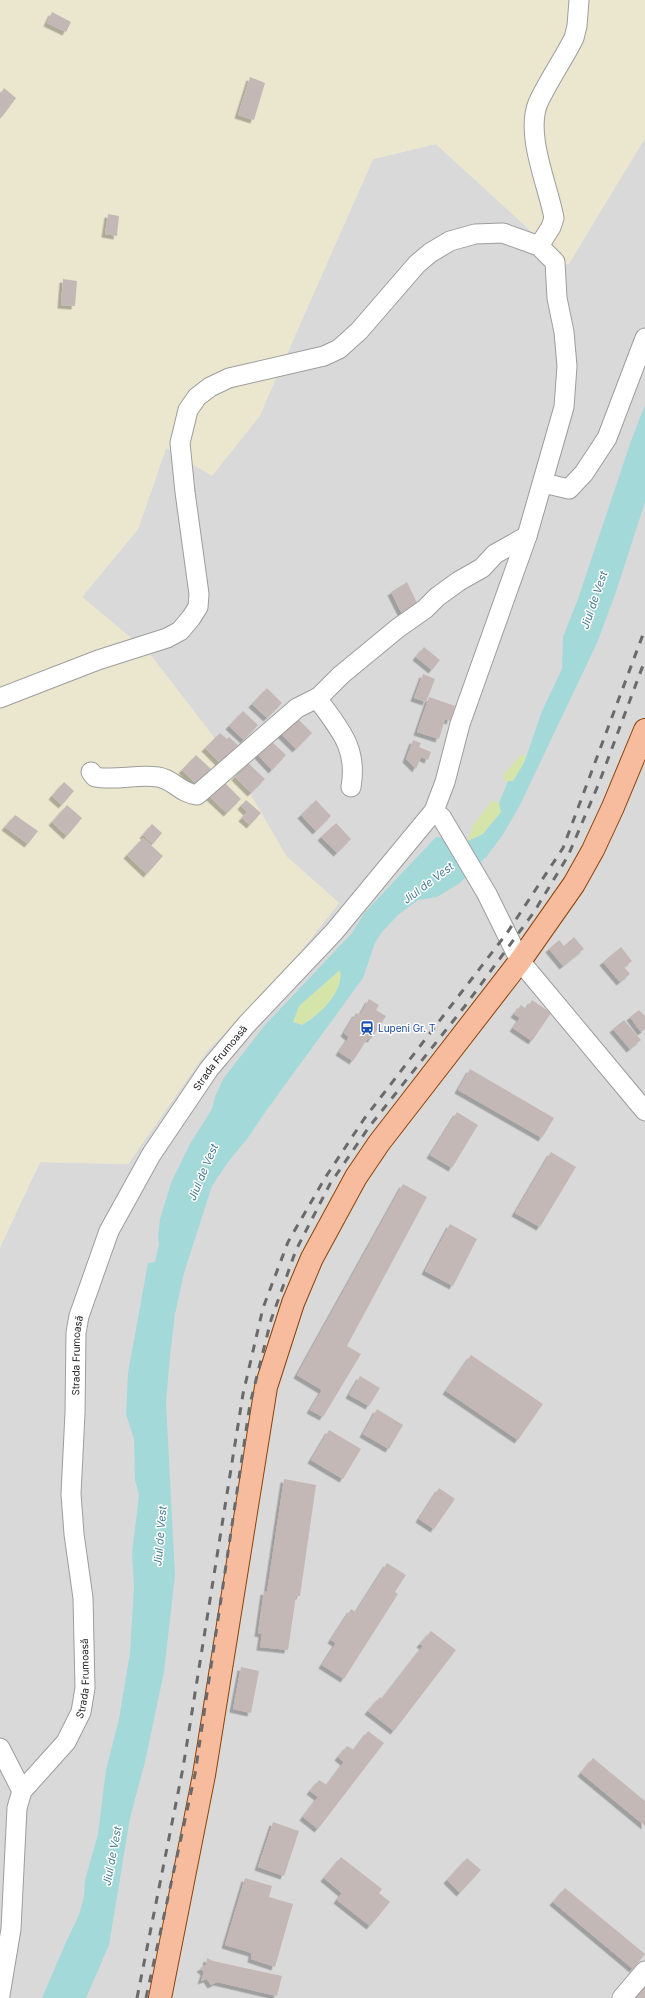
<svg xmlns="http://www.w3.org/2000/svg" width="645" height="1998" viewBox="0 0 645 1998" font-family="Inter,sans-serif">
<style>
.residential{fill:#dad9d9}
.farmland{fill:#ebe7ce}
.grass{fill:#d5e5aa}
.water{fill:#a4d9d9;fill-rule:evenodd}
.building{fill:#c4b8b6;filter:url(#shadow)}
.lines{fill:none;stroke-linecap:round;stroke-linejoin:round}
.minor-casing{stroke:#9d9d9d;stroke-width:21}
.major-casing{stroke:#8d4207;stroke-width:24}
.minor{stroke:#fff;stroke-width:19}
.major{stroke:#f7bc9d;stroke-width:22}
.rail{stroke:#6a6a6a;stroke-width:3;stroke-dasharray:8 8;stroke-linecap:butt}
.labels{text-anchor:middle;stroke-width:3;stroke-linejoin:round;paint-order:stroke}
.transit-label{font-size:10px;fill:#164399;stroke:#fff;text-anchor:start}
.street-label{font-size:10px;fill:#1c1c1c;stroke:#fff}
.water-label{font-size:11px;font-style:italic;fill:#457b90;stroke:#fff}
</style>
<defs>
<filter id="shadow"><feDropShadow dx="-3.5" dy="3.5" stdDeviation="0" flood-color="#0004"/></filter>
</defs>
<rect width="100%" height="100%" fill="#ede7e2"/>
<!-- residential -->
<path class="residential" d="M645,138V1998H0V1247L40,1162L128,1164L207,1051L278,980L339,903L286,856L229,757L149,653L82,597L138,529L166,448L259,417L373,159L436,144L568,265Z"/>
<!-- farmland -->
<path class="farmland" d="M0,0H645V138L568,265L436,144L373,159L259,417L212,476L166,448L138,529L82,597L149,653L229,757L286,856L339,903L278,980L207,1051L128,1164L40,1162L0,1247Z"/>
<!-- grass -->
<path class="grass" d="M521,755H526C524,765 519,773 513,781H504L503,775Z
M492,801L499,803L501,812L483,834L468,841L472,827Z
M340,969C344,992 321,1014 302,1025L293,1022L299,1006Z"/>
<!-- water -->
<path class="water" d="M645,405V502L616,592L597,643L519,807L502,836L487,856L460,883L437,897L418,900L398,915L382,932L375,943L363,978L266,1111L247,1139L228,1162L212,1186L184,1273L175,1314L170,1356L166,1402L175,1575L164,1672L145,1762L130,1818L109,1945L86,1998H42L66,1942L79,1915L84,1897L85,1880L98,1834L106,1770L119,1719L130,1653L134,1586L132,1553L139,1495L135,1480L134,1439L126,1414L128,1373L148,1263L155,1262L159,1244L158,1237L160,1219L171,1183L190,1144L212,1109L215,1097L223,1079L265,1025L352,933L365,912L436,837L468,841L483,834L501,812L499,803L508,781H513L524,763L542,711L562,669L563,637L578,599L631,441ZM340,970C344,992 321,1014 302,1025L293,1022L299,1006Z"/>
<!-- building -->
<path class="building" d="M52,12L71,22L66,32L47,23Z
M250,77L265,83L254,120L238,115Z
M4,88L16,98L2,117L0,115V94Z
M108,214L119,216L117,236L105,234Z
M63,279L77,281L75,306L61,305Z
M407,582L420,609L404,618L391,592Z
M424,647L440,660L432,670L416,657Z
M423,674L435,679L426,702L414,698Z
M267,688L282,703L267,718L252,704Z
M429,697L455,706L450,721L445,719L439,739L417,732Z
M243,711L258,725L244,740L229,726Z
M295,716L312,733L296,749L279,732Z
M220,733L227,739L229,737L238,745L220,763L205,748Z
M413,740L421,743L419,747L431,752L428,760L421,757L416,769L406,759Z
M271,741L286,755L272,770L258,755Z
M196,755L211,769L197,785L182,770Z
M248,763L265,779L251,793L235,777L240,771L237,768Z
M223,781L241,799L227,813L209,796Z
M64,782L74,791L62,805L52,796Z
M246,800L261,813L250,825L242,818L247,812L241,806Z
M316,800L331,816L316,831L301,815Z
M67,805L82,818L67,836L52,822Z
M15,815L38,831L28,844L5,827Z
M336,823L351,839L337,853L321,837Z
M152,824L162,833L153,844L143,835Z
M143,838L163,856L147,874L127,855Z
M574,937L584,949L563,966L549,949L559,940L564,946Z
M621,947L632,961L624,967L630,974L620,982L603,962Z
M369,999L379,1005L376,1010L386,1016L371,1039L368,1038L353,1061L339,1052L349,1037L344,1033L356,1013L360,1015Z
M532,1000L551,1013L532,1041L513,1028L520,1018L514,1014L521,1005L526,1009Z
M639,1010L645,1016V1029L641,1032L630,1017Z
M624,1020L641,1040L630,1049L613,1029Z
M470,1069L554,1118L542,1138L458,1090Z
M457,1112L478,1125L452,1168L430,1155Z
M551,1152L576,1167L540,1227L515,1213Z
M403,1184L427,1197L347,1346L361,1354L323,1417L310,1410L322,1390L297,1375Z
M450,1224L477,1239L453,1286L425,1271Z
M471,1355L543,1404L518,1440L446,1391Z
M360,1376L380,1388L369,1406L349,1395Z
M377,1409L403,1425L389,1449L363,1434Z
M329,1430L361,1449L343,1479L311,1460Z
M284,1479L316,1485L300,1596H296L288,1650L260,1647L262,1634L258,1633L264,1591L267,1592Z
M439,1488L455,1499L434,1529L419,1519Z
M387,1563L406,1575L395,1592L398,1594L344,1679L322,1665L336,1643L331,1640L351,1609L356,1612Z
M431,1631L456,1650L394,1731L368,1711L380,1697L382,1699L423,1646L420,1644Z
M241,1667L259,1671L251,1713L233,1709Z
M368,1731L384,1743L318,1829L303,1817L318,1797L310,1791L319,1780L327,1785L344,1762L338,1757L347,1746L354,1750Z
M593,1758L645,1801V1826L581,1773Z
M273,1822L299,1831L284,1876L258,1867Z
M341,1857L382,1889L379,1893L390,1902L370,1926L337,1900L342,1893L324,1878Z
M467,1858L481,1870L460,1893L447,1880Z
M245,1878L272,1886L269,1897L293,1904L275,1967L251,1959L252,1953L225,1945Z
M565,1888L645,1954L633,1969L553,1902Z
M207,1958L213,1961L282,1976L277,1996L217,1982L211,1985L207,1979L201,1981L204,1972L200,1968L206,1965Z
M645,1984V1998H633Z"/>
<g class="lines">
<defs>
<g id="minor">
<path d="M539,246L551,227L554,218C548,185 525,135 538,103C548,81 563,60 574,38L577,26L579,0"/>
<path d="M543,483L569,489L584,473L607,438L645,338"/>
<path d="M0,698L98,660L167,638L180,631L191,618L198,607L199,594L185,492L180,443L188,410L197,397L210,387L229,378L324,356L339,349L359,331L417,264L430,253L450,241L475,234L503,233L539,246L555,262L557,298L564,332L567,366L564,407L527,536L460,724L445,782L434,811L442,818L487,894L520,961L645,1111"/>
<path d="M317,698C339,729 358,747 351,787"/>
<path d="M91,772L95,777C116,781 136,774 158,777C173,779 180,793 197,795L297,708L319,697L341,675L398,628L425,609L437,597L459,581L482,568L495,554L527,536"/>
<path d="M0,1748L22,1791"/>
<path id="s1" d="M0,1995L11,1929L17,1808L22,1791L66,1742L81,1712L85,1688L83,1598L74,1534L71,1494L75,1413L76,1333L79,1316L109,1231L151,1155L209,1069L246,1025L334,932L434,811"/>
<path d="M622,1998L645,1971"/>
</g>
<path id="major" d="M160,1998L204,1775L266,1387L293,1303L312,1258L356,1177L379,1143L520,961L574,884L593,850L613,807L645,730"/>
</defs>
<!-- minor casing -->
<use href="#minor" class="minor-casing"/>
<!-- major casing -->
<use href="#major" class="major-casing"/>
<!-- minor -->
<use href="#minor" class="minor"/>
<!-- major -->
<use href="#major" class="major"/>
<!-- rail -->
<path class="rail" d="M137,1998L183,1768L243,1394L263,1308L288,1242L325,1178L364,1119L507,933L563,848L645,629
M146,1998L195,1774L250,1404L271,1320L296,1250L330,1184L369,1127L465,1006L534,912L568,856L599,783L645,660"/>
</g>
<!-- icons -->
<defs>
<symbol id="station-bare" viewBox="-9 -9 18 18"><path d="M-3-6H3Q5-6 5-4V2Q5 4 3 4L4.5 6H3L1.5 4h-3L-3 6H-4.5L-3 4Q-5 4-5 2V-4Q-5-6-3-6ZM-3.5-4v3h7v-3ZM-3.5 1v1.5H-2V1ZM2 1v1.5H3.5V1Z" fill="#1a4fb4" stroke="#fff" stroke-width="2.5" paint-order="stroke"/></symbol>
</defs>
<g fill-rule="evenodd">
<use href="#station-bare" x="357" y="1018" width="20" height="20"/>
</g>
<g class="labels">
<!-- transit labels -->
<g class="transit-label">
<text x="378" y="1032">Lupeni Gr. T</text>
</g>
<!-- street labels -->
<g class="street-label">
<text dy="4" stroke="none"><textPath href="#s1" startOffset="999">Strada Frumoasă</textPath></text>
<text dy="4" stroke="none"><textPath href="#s1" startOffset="663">Strada Frumoasă</textPath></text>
<text dy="4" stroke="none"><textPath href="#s1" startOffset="339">Strada Frumoasă</textPath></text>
</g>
<!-- water labels -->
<g class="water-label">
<text transform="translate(594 600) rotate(-71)" y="4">Jiul de Vest</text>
<text transform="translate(428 883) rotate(-37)" y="4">Jiul de Vest</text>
<text transform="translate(203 1172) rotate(-67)" y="4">Jiul de Vest</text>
<text transform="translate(160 1536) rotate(-85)" y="4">Jiul de Vest</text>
<text transform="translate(112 1856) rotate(-79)" y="4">Jiul de Vest</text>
</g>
</g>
</svg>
